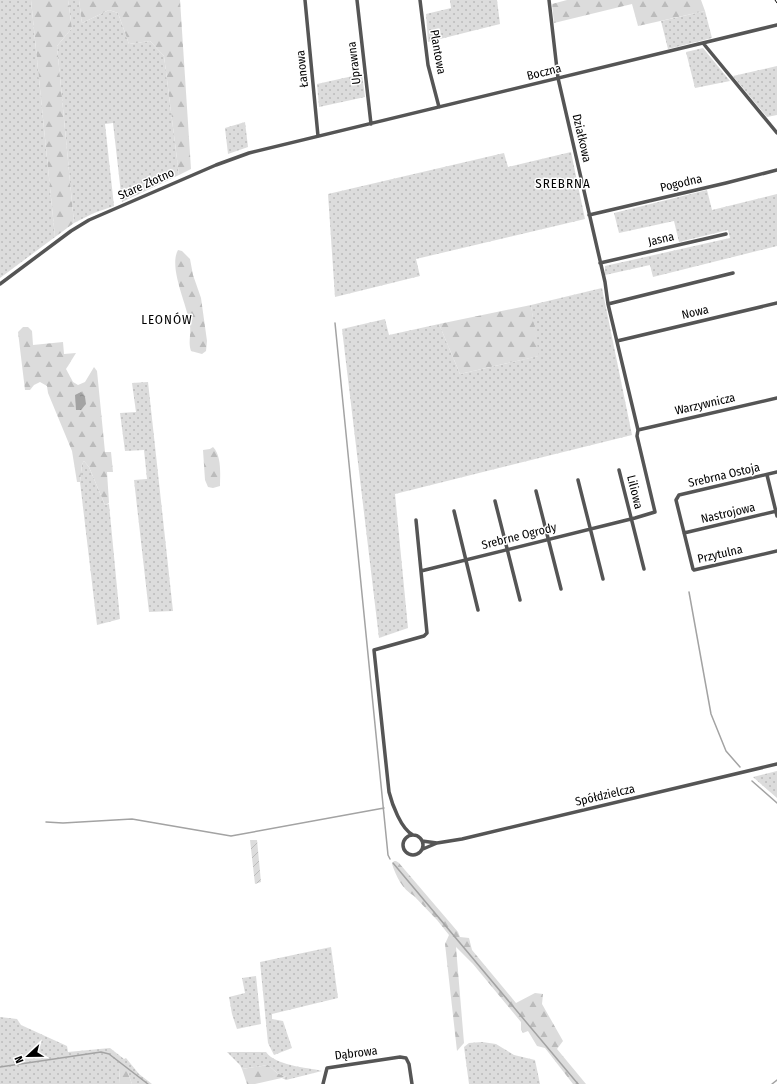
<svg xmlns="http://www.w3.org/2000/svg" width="777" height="1084" viewBox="0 0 777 1084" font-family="'Fira Sans Condensed',sans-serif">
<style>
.grass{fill:url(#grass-dots)}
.forest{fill:url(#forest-firs)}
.garden{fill:url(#garden-furrows)}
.water{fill:url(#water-ripples)}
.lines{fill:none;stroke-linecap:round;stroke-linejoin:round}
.stream{stroke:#a3a3a3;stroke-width:1.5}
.street{stroke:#555;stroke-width:3.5}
.tram{stroke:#000;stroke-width:1}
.labels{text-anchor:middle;stroke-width:3;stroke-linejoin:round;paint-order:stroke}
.street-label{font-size:12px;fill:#000;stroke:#fff}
.neighbourhood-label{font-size:13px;letter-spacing:1px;fill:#000;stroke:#fff}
</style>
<defs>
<pattern id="grass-dots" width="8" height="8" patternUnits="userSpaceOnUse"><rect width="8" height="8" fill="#dcdcdc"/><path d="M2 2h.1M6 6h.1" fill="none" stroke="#bbb" stroke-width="1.8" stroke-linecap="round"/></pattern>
<pattern id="forest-firs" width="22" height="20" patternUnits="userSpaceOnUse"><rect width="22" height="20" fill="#dcdcdc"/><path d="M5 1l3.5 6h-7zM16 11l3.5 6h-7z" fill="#bbb"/></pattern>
<pattern id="garden-furrows" width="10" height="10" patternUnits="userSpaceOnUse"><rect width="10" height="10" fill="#dcdcdc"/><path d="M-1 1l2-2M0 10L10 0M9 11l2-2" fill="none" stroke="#bbb"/></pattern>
<pattern id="water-ripples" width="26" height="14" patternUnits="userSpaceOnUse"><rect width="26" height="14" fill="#a3a3a3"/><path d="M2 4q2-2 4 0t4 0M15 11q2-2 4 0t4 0" fill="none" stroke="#8b8b8b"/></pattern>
</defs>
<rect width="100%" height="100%" fill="#fff"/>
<!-- grass -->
<path class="grass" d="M0,0H31L55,237L0,278Z
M68,0H79L82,23L109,10L118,13L129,44L150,41L164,56L179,175L122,202L113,123L105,124L114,206L94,213L74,223L57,46L72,28Z
M450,0H497L500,24L428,42L426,14L451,8Z
M705,11L712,38L668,49L661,21Z
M703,48L730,81L695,88L686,52Z
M777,66V115L767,117L733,76Z
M362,74L365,97L319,107L317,84Z
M245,122L248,147L228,154L225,128Z
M571,152L585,219L416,259L420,276L335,297L328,194L504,153L508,167Z
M707,190L712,210L777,194V246L653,277L650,265L605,275V266L730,238L728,230L679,242L674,221L619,233L614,213Z
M602,288L632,435L395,494L408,628L379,638L342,329L385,319L389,335L439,324L460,374L538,356L531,305Z
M148,382L173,611L149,612L134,480L147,479L144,450L125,451L120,413L136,412L132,383Z
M84,461L89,467L105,505L109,504L120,619L97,625L80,482L82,464Z
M777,771V798L753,777Z
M331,947L338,998L272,1014V1019L283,1021L292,1048L274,1055L268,1043L260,962Z
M256,976L261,1024L237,1029L232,1014L229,997L245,993L242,978Z
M0,1017L17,1019L21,1025L67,1046L68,1052L110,1048L124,1059L126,1058L139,1074L152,1084H132L128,1073L119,1068L120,1084H0Z
M482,1042L496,1044L514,1055L535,1060L540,1084H469L464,1047L469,1043Z
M227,1052H266C276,1066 306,1067 322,1071L286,1080L282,1078L286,1077L277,1073L268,1065L242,1069L240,1065Z"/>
<!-- forest -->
<path class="forest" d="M31,0H68L72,28L57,46L74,223L55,237Z
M79,0H180L191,169L179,175L164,56L150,41L129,44L118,13L109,10L82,23Z
M567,0H701L705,11L638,26L632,4L554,23L552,4Z
M178,250L182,251L190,259L193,275L201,298L207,341L206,351L202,354L191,351C188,342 191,336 190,326C188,306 168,268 178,250Z
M531,305L539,356L460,374L439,324Z
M23,327H28L32,331L33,345L63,342L64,354L76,353L66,369L73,382L78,385L85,382L94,367L97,371L105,452H111L113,472H107L109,503L105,505L89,467L84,461L82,464L80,482H77L72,451L48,393L47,386L40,382L34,385L30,390H25L18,332Z
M213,447C222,456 220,475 220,486L213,488L208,487L205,480L203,450L210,449Z
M394,861H396L399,863L458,932L460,937L469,938L472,950L516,1003L535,993L543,994L542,1004L563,1041L557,1049L586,1084H573L545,1048L537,1046L528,1031L523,1033L521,1030V1022L473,964L456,947L464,1043L457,1051L445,944L449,935L437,920L414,896C402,889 396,876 392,864Z
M121,1063L130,1070L128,1073L132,1084H120L119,1068Z
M268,1065L277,1073L286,1077L255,1084H247L242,1069Z"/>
<!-- garden -->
<path class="garden" d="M250,840H257L261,882L255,884Z"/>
<!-- water -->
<path class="water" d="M81,392L85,397L86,404L81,410H76L75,395Z"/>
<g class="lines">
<!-- stream -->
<path class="stream" d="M335,323L388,855L390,859
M689,592L711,714L726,751L740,767
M752,781L777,803
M46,822L63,823L132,819L231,836L384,808
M393,863L578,1084
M0,1067L101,1052L109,1054L148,1084
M772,1084L777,1080"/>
<!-- street -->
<path class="street" d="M305,0L318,136
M357,0L371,124
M420,0L428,65L439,107
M703,43L777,133
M589,215L726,183L777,170
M600,263L726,234
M0,284L71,231L89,220L216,165L249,153L777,25
M608,304L733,273
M617,341L777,303
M638,430L777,398
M619,470L644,569
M777,472L679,495L676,500L693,569L694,570L777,551
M767,475L777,516
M578,480L603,579
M536,491L561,589
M495,501L520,600
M454,511L478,610
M684,533L777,511
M421,571L635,518L655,512L637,436L638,430L608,304L605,282L558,78L549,0
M413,835C401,829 392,804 389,792L374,650L424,636L427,633L416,520
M403 845a10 10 0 1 1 20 0a10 10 0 1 1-20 0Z
M422,841L437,843
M423,849L437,843L462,839L777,764
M323,1084L327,1068L400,1057L406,1058L409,1064L412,1084"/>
<!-- tram -->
<path class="tram" d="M775,0L777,3"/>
</g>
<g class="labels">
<!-- street labels -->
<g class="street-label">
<text transform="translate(438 52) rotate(80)" y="4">Plantowa</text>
<text transform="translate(354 63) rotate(-97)" y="4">Uprawna</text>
<text transform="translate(302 69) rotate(-96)" y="4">Łanowa</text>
<text transform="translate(544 72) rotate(-14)" y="4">Boczna</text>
<text transform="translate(582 138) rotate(77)" y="4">Działkowa</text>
<text transform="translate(681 183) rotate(-13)" y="4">Pogodna</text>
<text transform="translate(146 184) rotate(-24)" y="4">Stare Złotno</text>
<text transform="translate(661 239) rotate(-13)" y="4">Jasna</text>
<text transform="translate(695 312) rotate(-13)" y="4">Nowa</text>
<text transform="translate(705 404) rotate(-13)" y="4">Warzywnicza</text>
<text transform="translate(724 475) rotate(-13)" y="4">Srebrna Ostoja</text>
<text transform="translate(635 492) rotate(76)" y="4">Liliowa</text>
<text transform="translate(728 513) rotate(-13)" y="4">Nastrojowa</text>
<text transform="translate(519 536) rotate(-14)" y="4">Srebrne Ogrody</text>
<text transform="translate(720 554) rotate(-13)" y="4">Przytulna</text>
<text transform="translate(605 795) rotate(-13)" y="4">Spółdzielcza</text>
<text transform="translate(356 1053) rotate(-7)" y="4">Dąbrowa</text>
</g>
<!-- neighbourhood labels -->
<g class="neighbourhood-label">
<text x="563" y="188">SREBRNA</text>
<text x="167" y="324">LEONÓW</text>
</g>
</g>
<!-- north arrow -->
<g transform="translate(28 1056) rotate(248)" stroke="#ffffff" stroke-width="3" paint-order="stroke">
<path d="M0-3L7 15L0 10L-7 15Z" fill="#000000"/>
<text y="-6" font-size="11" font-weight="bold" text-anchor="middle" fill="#000000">N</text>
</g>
</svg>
